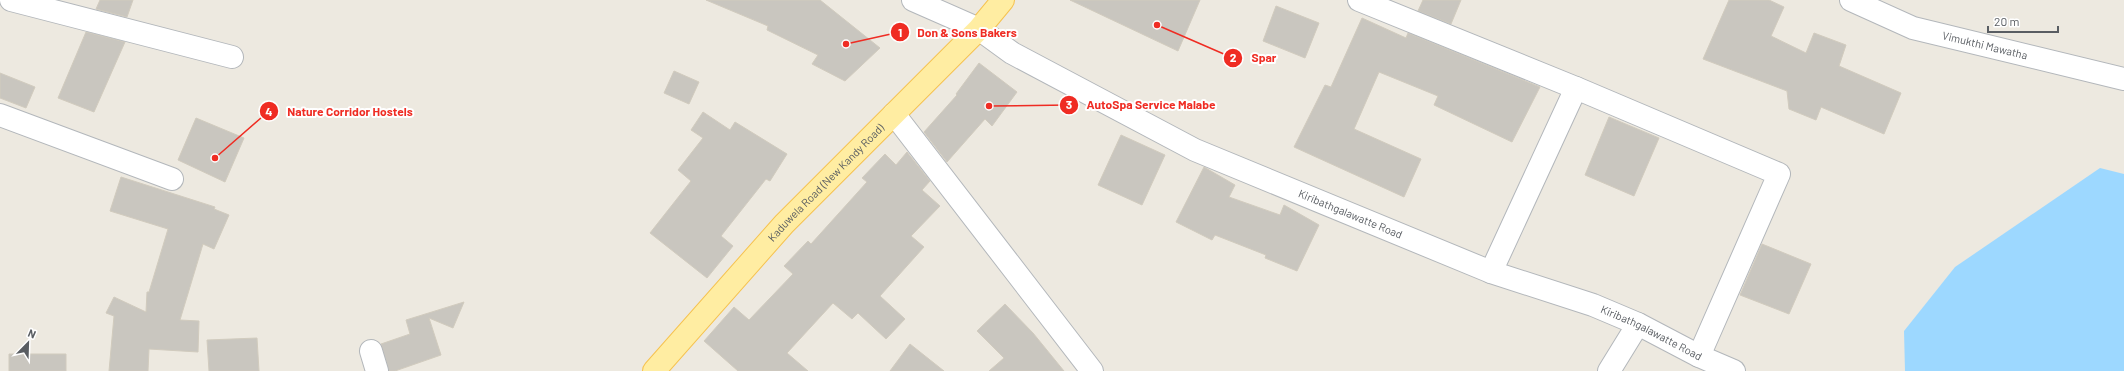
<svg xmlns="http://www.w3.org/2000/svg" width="2124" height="371" viewBox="0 0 2124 371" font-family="Barlow,sans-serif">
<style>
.water{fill:#9dd8ff}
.building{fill:#c9c6bf;stroke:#d1cbbe}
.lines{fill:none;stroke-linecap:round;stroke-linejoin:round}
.minor-casing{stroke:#b3b7bb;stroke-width:24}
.major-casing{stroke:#f6c24f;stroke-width:24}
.minor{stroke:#fff;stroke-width:22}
.major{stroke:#ffeda2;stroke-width:22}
.labels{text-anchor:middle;stroke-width:4;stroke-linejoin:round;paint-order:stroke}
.street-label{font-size:11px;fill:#595d62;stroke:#fff}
.leader{fill:none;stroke:#ef2c23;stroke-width:1.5}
.callout-dot{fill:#ef2c23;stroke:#fff;stroke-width:1.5}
.mark-label{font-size:12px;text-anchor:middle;font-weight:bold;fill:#fff}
.callout-label{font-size:12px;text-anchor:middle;font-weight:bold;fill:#ef2c23;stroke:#fff;stroke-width:4;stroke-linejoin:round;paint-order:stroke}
</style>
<rect width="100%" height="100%" fill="#ede9e0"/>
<!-- water -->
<path class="water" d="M2100,168L2124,174V371H1905L1904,331L1955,267Z"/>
<!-- building -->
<path class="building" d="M100,0H133L127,17L96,9Z
M706,0H820L880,48L845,81L812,64L818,55L767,30L768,26Z
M1070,0H1200L1178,51Z
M1423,0H1461L1451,24L1418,11Z
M1729,0H1769L1784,7L1771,36L1806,53L1814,33L1846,45L1839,66L1901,93L1884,134L1821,107L1816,120L1789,109L1787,91L1703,59Z
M1276,6L1319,23L1305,58L1263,41Z
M1362,18L1406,38L1408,33L1540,87L1512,142L1434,105L1438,96L1379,72L1354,129L1421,159L1404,197L1294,147L1325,85L1331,87Z
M86,32L125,42L94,112L58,98Z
M979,63L1017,92L992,126L985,119L947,162L924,132L957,95L956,94Z
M674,71L699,82L689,104L664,93Z
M0,73L35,87L26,108L0,98Z
M703,112L730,130L735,122L787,154L770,181L766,179L721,236L733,246L707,278L650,233L691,181L678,170L703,138L691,130Z
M1609,117L1659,138L1634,196L1585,175Z
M196,118L244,138L225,182L178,160Z
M1121,135L1165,155L1142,205L1098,185Z
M907,152L930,181L922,190L940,206L911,236L924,247L880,296L905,319L886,339L858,313L852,319L833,303L787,353L808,371H738L704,341L734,307L749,320L793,274L784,266L808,241L811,244L867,182L862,178L885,154L896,165Z
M1204,167L1235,185L1229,197L1280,215L1284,205L1319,225L1297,271L1265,258L1266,255L1215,235L1212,240L1176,222Z
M121,177L215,207L214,209L229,215L214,249L203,244L180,320L199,321L198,352L149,349L148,371H109L114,316L106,313L114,297L146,312L147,292H149L168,229L110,211Z
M1762,244L1811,264L1789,314L1740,295Z
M464,302L453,328L429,318L441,355L395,371H389L381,344L410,334L406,320Z
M1005,304L1033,333L1064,371H989L1004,358L977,331Z
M257,338L259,371H209L207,340Z
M910,344L944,371H890Z
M9,354H66V371H9Z"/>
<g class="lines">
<defs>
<g id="minor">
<path d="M11,0L232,57"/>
<path id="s1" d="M913,0L979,29L1012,53L1195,150L1491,272L1593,305L1638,324L1699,356L1734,371"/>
<path d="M1359,0L1576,88L1491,272"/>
<path id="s2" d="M1851,0L1913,28L2124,79"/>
<path d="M1576,88L1779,174L1699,356"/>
<path d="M894,114L1092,371"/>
<path d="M0,115L172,179"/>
<path d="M371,351L377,371"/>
<path d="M1609,371L1638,324"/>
</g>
<g id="major">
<path id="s3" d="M654,371L784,224L979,29L1003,0"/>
</g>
</defs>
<!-- minor casing -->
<use href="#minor" class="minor-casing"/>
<!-- major casing -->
<use href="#major" class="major-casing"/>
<!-- minor -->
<use href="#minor" class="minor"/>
<!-- major -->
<use href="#major" class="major"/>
</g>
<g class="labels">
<!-- street labels -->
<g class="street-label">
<text dy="4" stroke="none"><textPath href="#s2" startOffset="142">Vimukthi Mawatha</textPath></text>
<text dy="4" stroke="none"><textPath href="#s3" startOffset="255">Kaduwela Road (New Kandy Road)</textPath></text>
<text dy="4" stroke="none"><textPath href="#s1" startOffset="488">Kiribathgalawatte Road</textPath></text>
<text dy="4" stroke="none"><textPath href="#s1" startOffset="812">Kiribathgalawatte Road</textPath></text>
</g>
</g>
<!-- callouts -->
<path class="leader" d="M846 44L900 32M1157 25L1233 58M989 106L1069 105M215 158L269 111"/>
<g class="callout-dot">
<circle cx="846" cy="44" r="4"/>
<circle cx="1157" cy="25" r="4"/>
<circle cx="989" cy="106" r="4"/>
<circle cx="215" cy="158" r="4"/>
<circle cx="900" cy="32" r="10"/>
<circle cx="1233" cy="58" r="10"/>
<circle cx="1069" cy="105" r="10"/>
<circle cx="269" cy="111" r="10"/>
</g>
<g class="mark-label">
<text x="900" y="37">1</text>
<text x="1233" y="62">2</text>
<text x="1069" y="109">3</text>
<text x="269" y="116">4</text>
</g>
<g class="callout-label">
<text x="967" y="37">Don &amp; Sons Bakers</text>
<text x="1264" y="62">Spar</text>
<text x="1151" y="109">AutoSpa Service Malabe</text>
<text x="350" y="116">Nature Corridor Hostels</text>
</g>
<!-- north arrow -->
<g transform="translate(28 343) rotate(23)" stroke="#ffffff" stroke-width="3" paint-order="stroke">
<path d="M0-3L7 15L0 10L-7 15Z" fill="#595d62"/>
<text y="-6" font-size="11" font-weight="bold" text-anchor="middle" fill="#595d62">N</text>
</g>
<!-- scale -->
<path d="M1988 26v6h70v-6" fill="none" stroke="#595d62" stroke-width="2"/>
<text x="1994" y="26" font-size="12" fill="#595d62" stroke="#ffffff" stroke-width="3" paint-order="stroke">20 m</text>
</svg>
